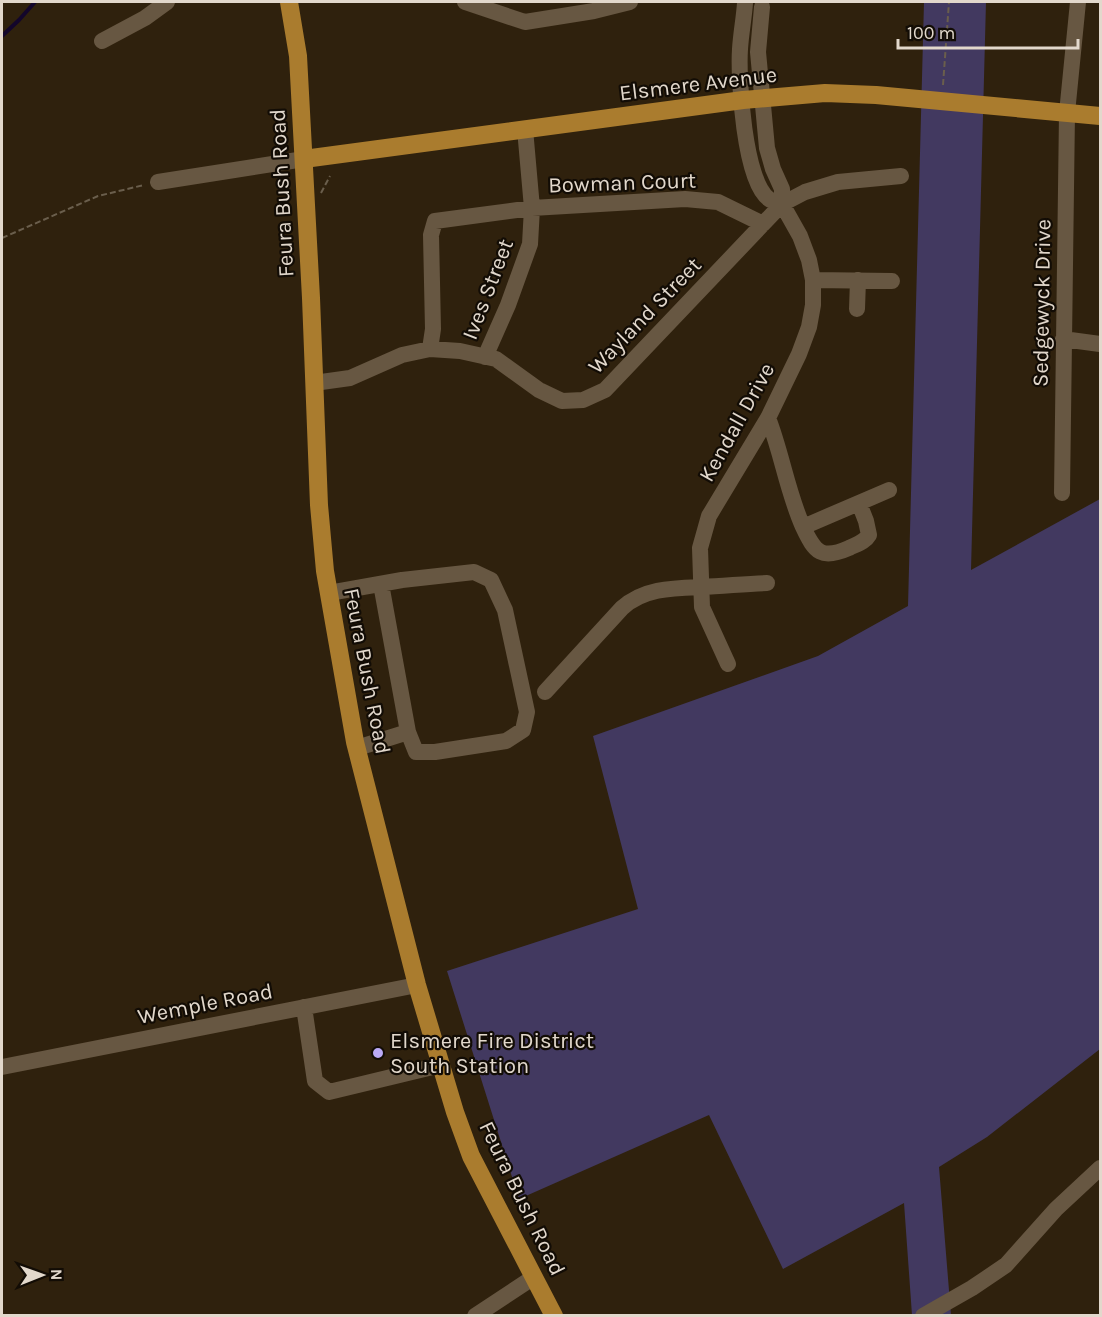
<svg xmlns="http://www.w3.org/2000/svg" width="1102" height="1317" viewBox="0 0 1102 1317" font-family="Karla,sans-serif">
<style>
.green{fill:#423960}
.lines{fill:none;stroke-linecap:round;stroke-linejoin:round}
.stream{stroke:#13062b;stroke-width:4}
.path{stroke:#6a5e4c;stroke-width:2;stroke-dasharray:6 3;stroke-linecap:butt}
.minor{stroke:#675742;stroke-width:16}
.major{stroke:#aa7c2e;stroke-width:18}
.poi-dot{fill:#bbaaf6;stroke:#120c05;stroke-width:2}
.labels{text-anchor:middle;stroke-width:4.5;stroke-linejoin:round;paint-order:stroke}
.street-label{font-size:22px;fill:#e2d8cc;stroke:#120c05}
.poi-label{font-size:22px;fill:#e2d8cc;stroke:#120c05;text-anchor:start}
</style>
<rect width="100%" height="100%" fill="#2f210d"/>
<!-- green -->
<path class="green" d="M924,2H986L971,570L1100,499V1049L987,1137L939,1167L951,1315H912L904,1203L783,1269L709,1115L519,1199L447,971L638,909L593,736L818,656L908,606Z"/>
<g class="lines">
<!-- stream -->
<path class="stream" d="M2,36L19,20L35,2"/>
<!-- path -->
<path class="path" d="M943,85L949,2
M321,193L330,176
M2,238L98,196L144,185"/>
<!-- minor -->
<path class="minor" d="M465,2L525,22L594,11L630,2
M745,3C744,18 741,33 740,49C738,78 744,182 769,199C773,202 779,202 782,204
M102,41L145,18L167,2
M158,182L304,159
M813,280L892,281
M857,309L858,280
M1063,339L1100,344
M430,349L433,329L431,235L435,221L532,208L685,199L718,202L763,224
M485,357L508,305L530,244L532,208L525,129
M314,383L350,378L402,355L430,349L460,351L496,359L539,390L562,401L583,400L605,390L782,204L805,192L838,182L901,176
M768,418C782,454 787,491 803,527L889,490
M1062,493L1067,113L1078,2
M803,527C815,553 822,560 849,548C857,544 865,542 869,535L866,521L859,503
M381,584L408,732
M329,593L402,580L474,572L491,580L505,610L527,712L523,730L506,741L435,752H416L408,732L357,748
M728,664L702,607L700,548L709,516L768,418L799,354L809,327L813,305V280L809,260L800,236L782,204V189L773,169L767,148L758,52L762,7
M545,692L622,608C644,588 673,588 702,587C723,586 745,584 767,583
M304,1007L315,1081L329,1092L441,1065
M2,1067L417,985
M475,1316L534,1277
M923,1316L972,1288L1006,1265L1056,1209L1100,1168"/>
<!-- major -->
<path class="major" d="M289,2L298,56L311,298L319,505L325,571L355,742L417,985L455,1112L471,1156L554,1316
M304,159L743,100L825,93L876,95L1100,116"/>
</g>
<!-- markers -->
<circle class="poi-dot" cx="378" cy="1053" r="6"/>
<g class="labels">
<!-- street labels -->
<g class="street-label">
<text transform="translate(698 83) rotate(-7)" y="8">Elsmere Avenue</text>
<text transform="translate(622 182) rotate(-2)" y="8">Bowman Court</text>
<text transform="translate(281 193) rotate(-93)" y="8">Feura Bush Road</text>
<text transform="translate(487 289) rotate(-69)" y="8">Ives Street</text>
<text transform="translate(1041 303) rotate(-89)" y="8">Sedgewyck Drive</text>
<text transform="translate(644 315) rotate(-46)" y="8">Wayland Street</text>
<text transform="translate(736 422) rotate(-61)" y="8">Kendall Drive</text>
<text transform="translate(368 671) rotate(79)" y="8">Feura Bush Road</text>
<text transform="translate(205 1003) rotate(-11)" y="8">Wemple Road</text>
<text transform="translate(523 1198) rotate(64)" y="8">Feura Bush Road</text>
</g>
<!-- poi labels -->
<g class="poi-label">
<text x="390" y="1048">Elsmere Fire District<tspan x="390" dy="25">South Station</tspan></text>
</g>
</g>
<!-- border -->
<rect width="1102" height="1317" fill="none" stroke="#e2d8cc" stroke-width="6"/>
<!-- north arrow -->
<g transform="translate(42 1275) rotate(89)" stroke="#120c05" stroke-width="4.5" paint-order="stroke">
<path d="M0-4.5L10 22L0 15L-10 22Z" fill="#e2d8cc"/>
<text y="-9" font-size="16" font-weight="bold" text-anchor="middle" fill="#e2d8cc">N</text>
</g>
<!-- scale -->
<path d="M898 39v9h180v-9" fill="none" stroke="#e2d8cc" stroke-width="3"/>
<text x="907" y="39" font-size="18" fill="#e2d8cc" stroke="#120c05" stroke-width="4.5" paint-order="stroke">100 m</text>
</svg>
